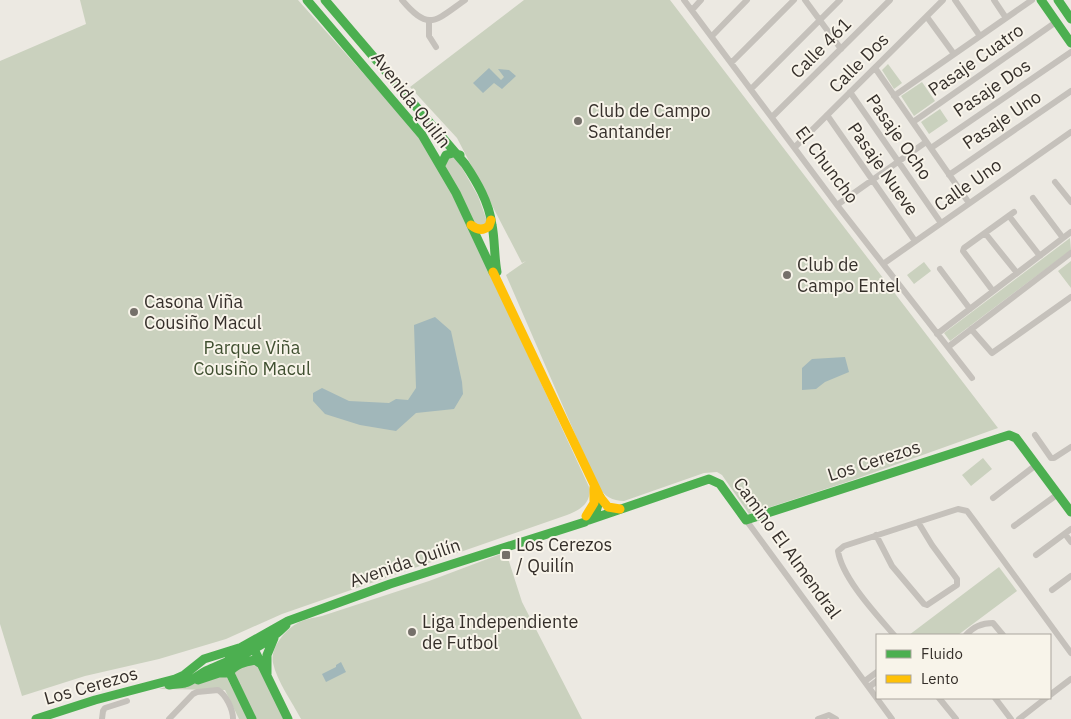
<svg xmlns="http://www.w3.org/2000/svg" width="1071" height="719" viewBox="0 0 1071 719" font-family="'IBM Plex Sans',sans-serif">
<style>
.green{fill:#cad1be}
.water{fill:#a1b7ba}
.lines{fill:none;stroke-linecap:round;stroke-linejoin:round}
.street{stroke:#c5c1bb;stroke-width:6}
.fast{stroke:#4caf50;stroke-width:9}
.slow{stroke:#ffc107;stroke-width:9}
.poi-dot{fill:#75706a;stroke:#f8f4ea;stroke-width:2}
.labels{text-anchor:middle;stroke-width:4;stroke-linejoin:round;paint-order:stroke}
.street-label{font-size:18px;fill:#352f2a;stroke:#f8f4ea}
.poi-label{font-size:18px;fill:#352f2a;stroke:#f8f4ea;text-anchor:start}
.park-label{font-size:18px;fill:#405031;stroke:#f8f4ea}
</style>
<rect width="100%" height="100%" fill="#ece9e2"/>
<!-- green -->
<path class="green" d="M80,0H298L420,137L445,180L498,290L590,489C590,504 580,510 567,515L282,614L226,639L159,659L85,676L22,696L0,624V61L86,24Z
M524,0H670L998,428L850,481L749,514L722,475L717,472L704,473L624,501C612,501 605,496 598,487L506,275L526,261L522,263L457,138L410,87Z
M888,64L902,83L894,89L882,70Z
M922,82L935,101L914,116L901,96Z
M940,109L948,121L929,134L921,122Z
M451,157L457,159L478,196L487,221L484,227L474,225L445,167L446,160Z
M1070,238L1071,250L950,341L944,333Z
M1071,261V288L1058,271Z
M924,262L931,271L914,284L907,275Z
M983,458L992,469L971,486L962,475Z
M506,552L522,602L582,719H301C292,702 277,681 273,663C270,649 284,631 296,624C304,619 313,618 322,616L429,581Z
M999,567L1017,591L958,635H909Z
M257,662L286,719H256L233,670Z
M217,671L224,672L248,719H239L225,690L159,689Z"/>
<!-- water -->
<path class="water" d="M489,68L501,80L504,77L498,69L509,70L516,76L502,89L494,83L483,93L473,83Z
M435,317L451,331L462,382L463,394L454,409L416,413L396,431L360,425L325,414L313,401V393L322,388L349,401L389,403L396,399L408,400L416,388L414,325Z
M845,357L849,372L825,382L816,389L802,390V368L812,359Z
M341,662L346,672L326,682L322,674L336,667V665Z"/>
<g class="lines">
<!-- street -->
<path class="street" d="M402,0C429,32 435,21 465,0
M684,0L837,205L972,378
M805,0L841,49
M955,0L980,36
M994,0L1006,18
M692,10L701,0
M927,17L954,54
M429,20V36L436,47
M712,36L747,0
M731,63L794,0
M875,68L969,203
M751,89L840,0
M850,92L941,223
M894,96L1032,0
M827,115L915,241
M772,117L890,0
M913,122L1056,22
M795,147L943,0
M931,148L1071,52
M949,175L1071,91
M1055,182L1071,202
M1033,198L1063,238
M837,205L926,142
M1009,216L1040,256
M985,233L1017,273
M883,264L1071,132
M940,269L970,309
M993,291L963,251L964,248L1014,212
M971,329L992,353L1071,297
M937,334L1071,232
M948,347L1071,253
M1035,435L1051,458H1054L1071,447
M993,498L1036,465
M746,520L892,719
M1014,526L1058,494
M1065,534L1071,542
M876,535L892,566L924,604L927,605L957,585V579L932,545L918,522
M1036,555L1071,529
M1052,590L1071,576
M894,635C876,614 842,578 838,551L844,546L958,509L967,511L976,523L1071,653
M966,635C973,627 982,623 993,623L1003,635
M865,681L877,672
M869,687L877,681
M1050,695L1071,679
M939,698L956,719
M995,698L1011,719
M102,719L103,711L105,708L127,701
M169,719L193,694L197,692L218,690C226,695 233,709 233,719
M818,719L829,715L836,719
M1019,719L1046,698"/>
<!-- fast -->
<path class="fast" d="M307,0L422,135L456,193L493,272
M325,0L465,164C477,182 489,202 492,225C495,240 494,256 497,272
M1041,0L1071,43
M1058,0L1071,19
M441,165L446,155L453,153L460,155
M589,520L709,479L720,484L746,520L1009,435L1016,438L1071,512
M252,645L288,719
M229,673C235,664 245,662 255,660L261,664
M267,674V655L274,638
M198,680L219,673H229
M169,685C174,684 180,684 185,683C193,681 200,673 208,670C239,656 262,649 286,625
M36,719L95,700L175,679L184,675L204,659L239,648
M252,719L227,667L229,659L240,648L288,621L390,584L585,522L596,512L600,497"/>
<!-- slow -->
<path class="slow" d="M471,225C477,230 483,231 489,226L491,220
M493,272L600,497L608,507L620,509
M586,516L594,503V487"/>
</g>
<!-- markers -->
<g class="poi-dot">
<circle cx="578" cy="121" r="5"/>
<circle cx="787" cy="275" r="5"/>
<circle cx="134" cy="312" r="5"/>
<rect x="501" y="550" width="10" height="10" rx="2.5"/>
<circle cx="412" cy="632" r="5"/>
</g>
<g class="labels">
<!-- street labels -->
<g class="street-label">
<text transform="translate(821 48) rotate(-45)" y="6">Calle 461</text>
<text transform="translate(976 60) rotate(-35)" y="6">Pasaje Cuatro</text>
<text transform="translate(859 63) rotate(-45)" y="6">Calle Dos</text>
<text transform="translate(992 88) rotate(-34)" y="6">Pasaje Dos</text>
<text transform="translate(411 100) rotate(52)" y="6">Avenida Quilín</text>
<text transform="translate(1002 120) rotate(-34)" y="6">Pasaje Uno</text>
<text transform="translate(899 137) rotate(55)" y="6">Pasaje Ocho</text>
<text transform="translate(827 165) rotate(53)" y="6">El Chuncho</text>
<text transform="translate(883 169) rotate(55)" y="6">Pasaje Nueve</text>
<text transform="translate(968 185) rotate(-35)" y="6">Calle Uno</text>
<text transform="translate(874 461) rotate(-18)" y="6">Los Cerezos</text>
<text transform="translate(787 548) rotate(54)" y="6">Camino El Almendral</text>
<text transform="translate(405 563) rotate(-19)" y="6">Avenida Quilín</text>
<text transform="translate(91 686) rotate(-16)" y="6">Los Cerezos</text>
</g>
<!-- poi labels -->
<g class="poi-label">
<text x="588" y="117">Club de Campo<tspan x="588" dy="21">Santander</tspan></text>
<text x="797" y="271">Club de<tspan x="797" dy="21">Campo Entel</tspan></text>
<text x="144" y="308">Casona Viña<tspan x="144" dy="21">Cousiño Macul</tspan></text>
<text x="516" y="551">Los Cerezos<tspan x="516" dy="21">/ Quilín</tspan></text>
<text x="422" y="628">Liga Independiente<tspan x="422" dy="21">de Futbol</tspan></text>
</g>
<!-- park labels -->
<g class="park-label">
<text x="252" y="354">Parque Viña<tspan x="252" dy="21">Cousiño Macul</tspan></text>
</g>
</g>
<!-- legend -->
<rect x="876" y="634" width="175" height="65" fill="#f8f4ea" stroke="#aaa59d"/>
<rect x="886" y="650" width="25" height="8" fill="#4caf50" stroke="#aaa59d"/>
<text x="921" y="659" font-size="15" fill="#352f2a">Fluido</text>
<rect x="886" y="675" width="25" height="8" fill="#ffc107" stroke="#aaa59d"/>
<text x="921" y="684" font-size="15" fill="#352f2a">Lento</text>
</svg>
